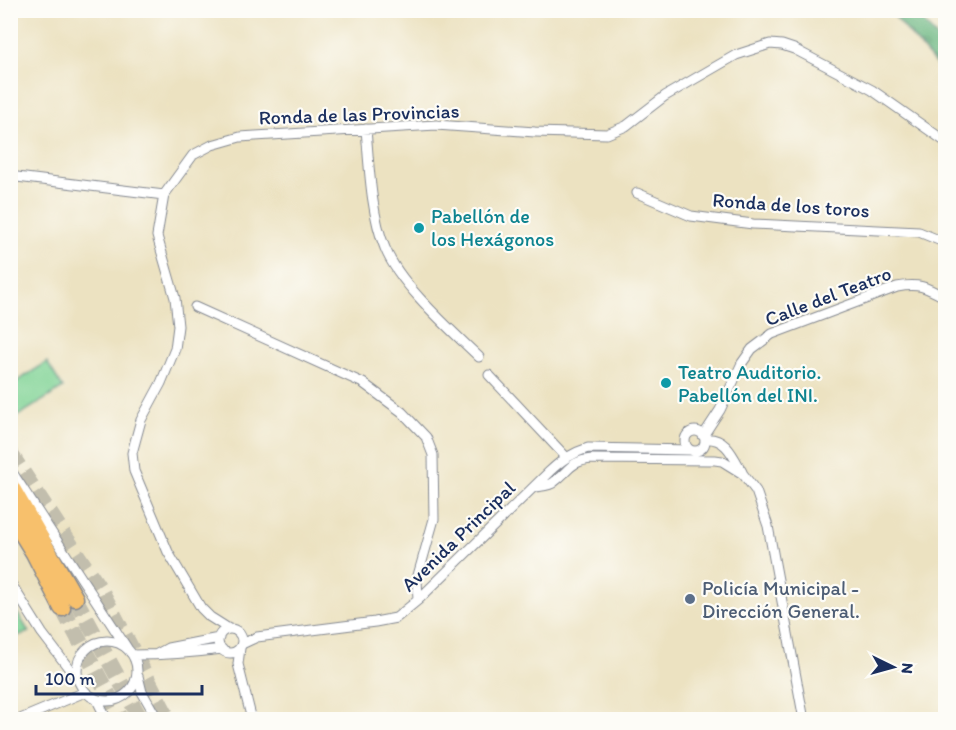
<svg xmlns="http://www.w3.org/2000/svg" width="956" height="730" viewBox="0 0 956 730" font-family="Itim,sans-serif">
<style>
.green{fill:#80d395;stroke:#4e817a;stroke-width:1.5}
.forest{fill:url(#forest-crowns);stroke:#42726e;stroke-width:1.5}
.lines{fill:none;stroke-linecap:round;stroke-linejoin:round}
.motorway-tunnel{stroke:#c2bead;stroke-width:16;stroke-dasharray:16 8;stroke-linecap:butt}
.minor-casing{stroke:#848890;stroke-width:11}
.motorway-casing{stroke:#848890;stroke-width:19}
.minor{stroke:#fff;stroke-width:9}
.motorway{stroke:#f7c06c;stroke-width:16}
.rail-casing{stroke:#1b2f5e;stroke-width:5}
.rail{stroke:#fdfcf7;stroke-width:3;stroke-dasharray:9;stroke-linecap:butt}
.culture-dot{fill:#0f9aa8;stroke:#fdfcf7;stroke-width:2}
.service-dot{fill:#5c6f8a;stroke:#fdfcf7;stroke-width:2}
.labels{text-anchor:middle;stroke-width:4.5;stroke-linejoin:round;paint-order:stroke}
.street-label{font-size:20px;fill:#1b2f5e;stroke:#fdfcf7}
.culture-label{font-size:20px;fill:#0d838f;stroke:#fdfcf7;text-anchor:start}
.service-label{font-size:20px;fill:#4e5e75;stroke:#fdfcf7;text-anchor:start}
</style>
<defs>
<pattern id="forest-crowns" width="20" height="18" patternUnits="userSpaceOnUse" patternTransform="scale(1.5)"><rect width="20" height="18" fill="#68b57e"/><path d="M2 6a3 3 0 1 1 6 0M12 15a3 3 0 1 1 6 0" fill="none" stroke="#55946a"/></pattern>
</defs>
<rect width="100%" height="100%" fill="#fdfcf7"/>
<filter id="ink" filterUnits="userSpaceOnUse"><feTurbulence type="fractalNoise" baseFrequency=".0167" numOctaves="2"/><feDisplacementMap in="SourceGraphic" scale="12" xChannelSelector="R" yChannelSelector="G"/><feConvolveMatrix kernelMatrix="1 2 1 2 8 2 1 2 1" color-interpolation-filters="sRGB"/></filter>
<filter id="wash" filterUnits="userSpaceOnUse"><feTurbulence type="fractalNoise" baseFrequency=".008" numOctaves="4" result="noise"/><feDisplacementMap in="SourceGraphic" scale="24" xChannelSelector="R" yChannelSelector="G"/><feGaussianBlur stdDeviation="1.35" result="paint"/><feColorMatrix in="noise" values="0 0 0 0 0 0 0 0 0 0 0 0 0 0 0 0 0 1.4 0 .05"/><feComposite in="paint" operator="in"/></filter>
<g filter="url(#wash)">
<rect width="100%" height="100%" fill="#ece2c1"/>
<!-- green -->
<path class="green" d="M47,362L63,388L13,419L11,415V385Z
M15,609L29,632L11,638V611Z"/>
<!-- forest -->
<path class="forest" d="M890,11H914L945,47V75Z"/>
</g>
<g filter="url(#ink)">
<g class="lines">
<!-- motorway-tunnel -->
<path class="motorway-tunnel" d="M10,453L102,592L169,720
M75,598L141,720
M62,608L122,720"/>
<defs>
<path id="minor" d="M366,129C369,165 371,215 385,248C399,284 451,330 479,357
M17,177L164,195
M637,193L691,216L753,224L919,232L946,243
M195,307L363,383L402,412L426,437L433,455L434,519L417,579L418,600
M489,375L566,457
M685 441a10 10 0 1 1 20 0a10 10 0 1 1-20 0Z
M703,436L720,410L742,363L752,349L772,334L897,287C920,283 926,287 946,298
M705,439C726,437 733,456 742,472
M10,469L127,648
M535,487C541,486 550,486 554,482C570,470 570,461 592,459L715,460L722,461L743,474L756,491L768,526L804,720
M10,582L42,633L77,679
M218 641a12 12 0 1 1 24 0a12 12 0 1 1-24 0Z
M229,629L210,617L201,608L168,552L134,471L132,453L141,420L161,383L175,349L178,326L175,298L157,236L164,195L193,155L212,145L240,137L436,125L535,132L607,134L626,126L665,96L736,55L770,44L782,45L794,49L872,90L946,142
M77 671a30 30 0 1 1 60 0a30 30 0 1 1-60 0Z
M242,644L257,637L375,622L396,618L418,600L550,471C562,460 572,453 588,448L690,450
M240,648L238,664L252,720
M157,654L168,648L219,638
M133,655C163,655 192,653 222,649
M138,676L142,692L158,720
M97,700L107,720
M18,720L85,692"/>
<path id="motorway" d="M10,485L75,598
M10,514L34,553L62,608"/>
</defs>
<!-- minor casing -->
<use href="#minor" class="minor-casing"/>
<!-- motorway casing -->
<use href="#motorway" class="motorway-casing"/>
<!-- minor -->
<use href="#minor" class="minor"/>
<!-- motorway -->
<use href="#motorway" class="motorway"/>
<defs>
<path id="rail" d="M945,10L946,11"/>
</defs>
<!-- rail casing -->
<use href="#rail" class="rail-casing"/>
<!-- rail -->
<use href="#rail" class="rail"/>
</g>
</g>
<!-- markers -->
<g class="culture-dot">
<circle cx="419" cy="228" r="6"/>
<circle cx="666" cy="383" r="6"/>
</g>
<circle class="service-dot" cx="690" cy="599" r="6"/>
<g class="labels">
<!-- street labels -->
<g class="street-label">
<text transform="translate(359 114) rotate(-2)" y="7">Ronda de las Provincias</text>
<text transform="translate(791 205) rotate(4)" y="7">Ronda de los toros</text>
<text transform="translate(828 296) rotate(-21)" y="7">Calle del Teatro</text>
<text transform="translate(458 536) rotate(-44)" y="7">Avenida Principal</text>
</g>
<!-- culture labels -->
<g class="culture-label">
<text x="431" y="223">Pabellón de<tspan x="431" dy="23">los Hexágonos</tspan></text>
<text x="678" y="379">Teatro Auditorio.<tspan x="678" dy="23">Pabellón del INI.</tspan></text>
</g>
<!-- service labels -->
<g class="service-label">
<text x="702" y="595">Policía Municipal -<tspan x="702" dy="23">Dirección General.</tspan></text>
</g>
</g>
<!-- margin -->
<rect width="956" height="730" fill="none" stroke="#fdfcf7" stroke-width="36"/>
<!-- north arrow -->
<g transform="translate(893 667) rotate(95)" stroke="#fdfcf7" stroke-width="4.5" paint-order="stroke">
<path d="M0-4.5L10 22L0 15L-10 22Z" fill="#1b2f5e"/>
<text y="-9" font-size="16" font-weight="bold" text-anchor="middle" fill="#1b2f5e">N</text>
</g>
<!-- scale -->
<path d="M36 685v9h166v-9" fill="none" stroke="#1b2f5e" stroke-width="3"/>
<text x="45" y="685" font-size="18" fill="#1b2f5e" stroke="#fdfcf7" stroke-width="4.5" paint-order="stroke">100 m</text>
</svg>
